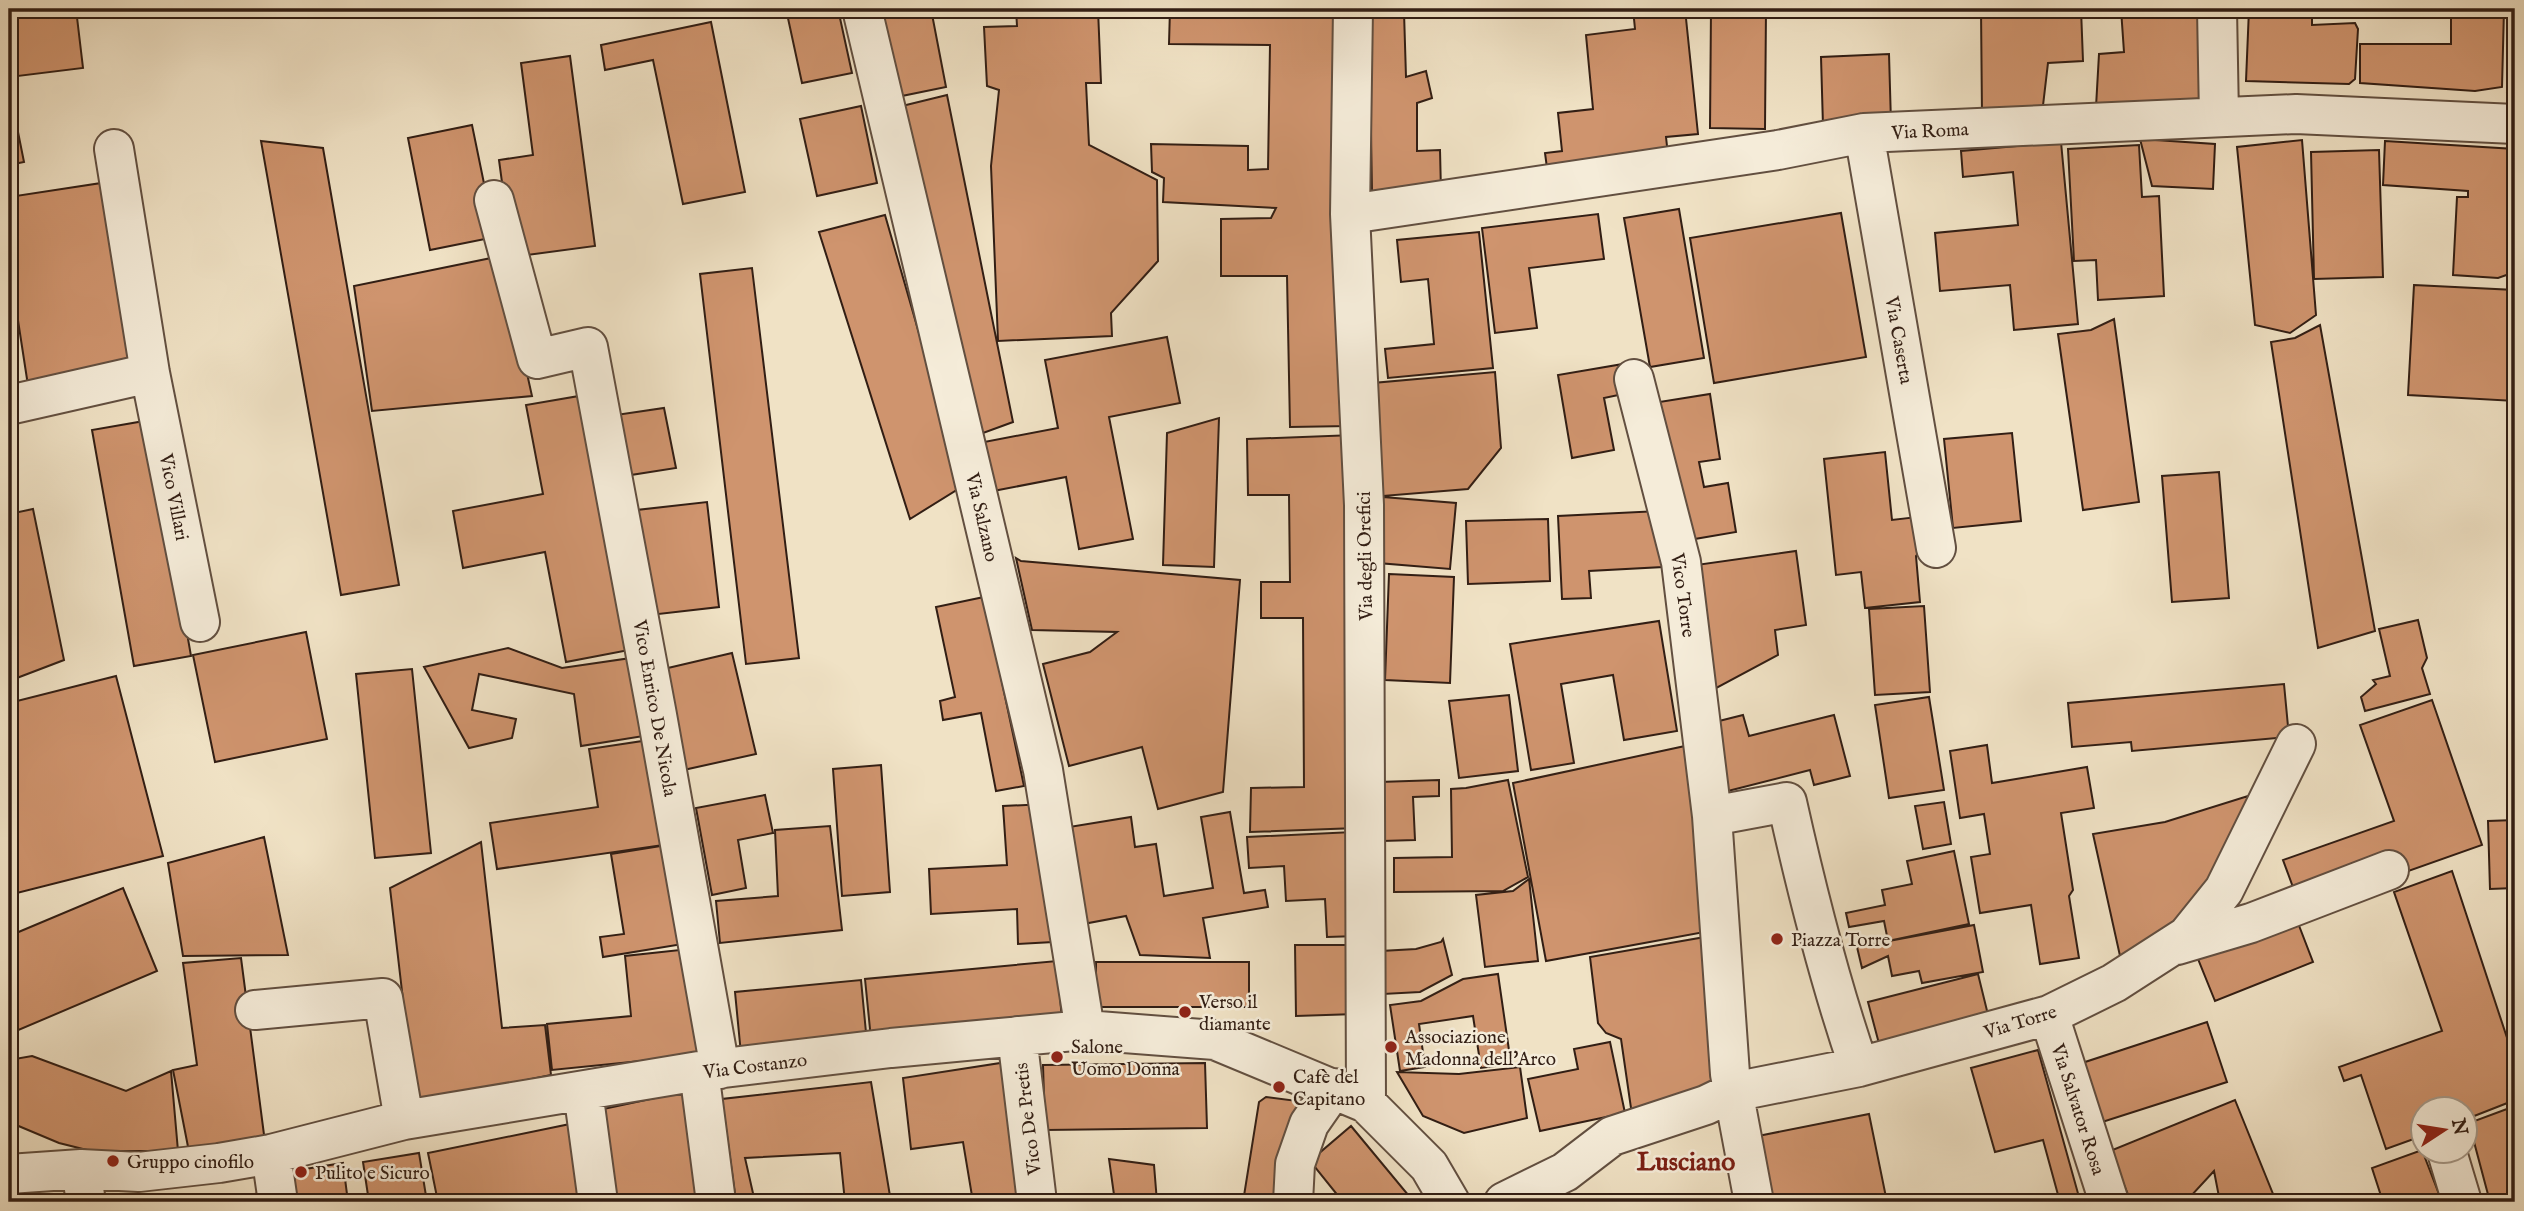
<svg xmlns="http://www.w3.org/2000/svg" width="2524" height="1211" viewBox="0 0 2524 1211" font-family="'IM FELL English',serif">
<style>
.building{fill:#cf946e;stroke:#321e14;stroke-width:2}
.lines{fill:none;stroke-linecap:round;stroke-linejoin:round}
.minor-casing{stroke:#624f40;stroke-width:42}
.minor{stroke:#f5ecd9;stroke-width:38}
.poi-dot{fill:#8f2418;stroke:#f5ecd9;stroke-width:2.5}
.labels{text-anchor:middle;stroke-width:5;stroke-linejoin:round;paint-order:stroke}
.street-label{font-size:19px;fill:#321e14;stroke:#f5ecd9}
.poi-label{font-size:19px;fill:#321e14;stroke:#f5ecd9;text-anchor:start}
.district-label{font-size:26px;font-weight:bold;fill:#7a1f14;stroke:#f5ecd9}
</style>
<rect width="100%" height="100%" fill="#f0e2c5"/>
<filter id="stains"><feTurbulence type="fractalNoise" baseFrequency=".00286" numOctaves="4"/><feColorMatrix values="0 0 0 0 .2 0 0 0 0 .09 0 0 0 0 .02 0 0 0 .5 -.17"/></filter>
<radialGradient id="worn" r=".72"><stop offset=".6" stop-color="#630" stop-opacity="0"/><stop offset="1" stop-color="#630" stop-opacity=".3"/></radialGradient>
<!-- building -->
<path class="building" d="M10,9H76L83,68L18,76Z
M786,9H838L852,73L802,83Z
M871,9H931L946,87L892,98Z
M1016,9H1098L1101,83H1086L1089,145L1157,180L1158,261L1111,313L1112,336L998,341L991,166L999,90L987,86L984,27L1017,26Z
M1170,9H1341L1349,426L1290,427L1287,276H1221V219L1271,218L1276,208L1163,202L1164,178L1152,172L1151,144L1248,146V170L1268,169L1270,45L1169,44Z
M1633,9H1685L1698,134L1666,137L1668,155L1547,168L1545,153L1562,151L1558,113L1593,109L1586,35L1635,29Z
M1711,9H1766L1765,129L1710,128Z
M1981,9H2081L2083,61L2048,63L2042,114L1982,116Z
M2121,9H2199L2204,102L2096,107L2099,54L2124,52Z
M2249,9H2312V25L2355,23L2358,29L2355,79L2349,84L2246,81Z
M2451,9H2504L2502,87L2475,91L2360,83V44H2451Z
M2510,9H2515V92H2507Z
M1404,12L1406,77L1426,71L1432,98L1417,103V151L1440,150L1441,192L1372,194L1369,13Z
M711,22L745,192L683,204L653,60L605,70L601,45Z
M1889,54L1891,123L1823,126L1821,57Z
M570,56L595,246L512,257L499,160L533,155L521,63Z
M9,87L24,162L9,165Z
M947,95L1013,422L975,436L902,106Z
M861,106L877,183L817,196L800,119Z
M472,125L495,237L430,250L408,138Z
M2140,139L2215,144L2213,189L2152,186Z
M2302,140L2316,315L2290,333L2255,325L2237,147Z
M261,141L323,148L399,585L341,595Z
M2385,141L2515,149V272L2498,278L2453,275L2457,197H2468V191L2383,185Z
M2061,142L2078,324L2014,330L2010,285L1940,291L1935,233L2018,225L2013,172L1963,177L1961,151Z
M2139,145L2142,197L2159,196L2164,296L2098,300L2096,260L2074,261L2068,149Z
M2379,150L2383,277L2314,279L2311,152Z
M108,182L138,375L29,392L9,262V197Z
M1679,209L1704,358L1650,367L1624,218Z
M1841,213L1866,357L1714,383L1690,238Z
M1598,214L1604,259L1529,268L1537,328L1495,333L1482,228Z
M885,215L963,486L910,519L819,232Z
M1479,232L1493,368L1388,378L1385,349L1434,344L1428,279L1401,282L1397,240Z
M501,256L532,396L372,411L354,286Z
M752,268L799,658L746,664L700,274Z
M2414,285L2515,290V401L2408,395Z
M2114,319L2139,502L2083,510L2058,334L2091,330Z
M2320,325L2375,631L2318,648L2271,342L2295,338Z
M9,332L20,397L9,399Z
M1167,337L1180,403L1109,417L1133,539L1079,549L1066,477L988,492L979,443L1058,428L1045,360Z
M1623,364L1628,393L1604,398L1614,450L1572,458L1558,375Z
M1495,372L1501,448L1468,489L1383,496L1373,383Z
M1710,394L1720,459L1699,462L1704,487L1728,483L1736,532L1677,542L1653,403Z
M579,396L629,650L566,662L545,552L463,568L453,511L543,494L526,405Z
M664,408L676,468L618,477L609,416Z
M1219,418L1214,567L1163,565L1167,433Z
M150,420L191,656L134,666L92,430Z
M2012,433L2021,521L1953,528L1944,439Z
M1354,435L1357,828L1250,832L1251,788L1304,787L1303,618H1261V582H1290L1289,495H1248L1247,439Z
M1885,452L1892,520L1917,517L1921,550L1916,556L1920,602L1865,608L1861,572L1836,575L1824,459Z
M2219,472L2229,598L2172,602L2162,476Z
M1383,497L1456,503L1450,569L1378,563Z
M707,502L719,607L650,615L637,510Z
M33,509L64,660L9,681V514Z
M1659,511L1663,567L1589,571L1591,598L1562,599L1558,516Z
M1548,519L1550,581L1468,584L1466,521Z
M1796,551L1806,625L1775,630L1778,655L1707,693L1689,566Z
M1016,558L1021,561L1240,580L1223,792L1158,809L1142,747L1069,766L1043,664L1090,652L1117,632L1032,630Z
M1389,574L1454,577L1450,683L1385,680Z
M984,597L1024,786L996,791L981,713L943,720L940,701L955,697L936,607Z
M1924,606L1930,692L1875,695L1869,609Z
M2418,620L2427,658L2422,668L2430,694L2365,711L2361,697L2376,684L2373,680L2390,676L2379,629Z
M1659,621L1677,731L1624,740L1613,675L1561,684L1574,763L1531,770L1510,644Z
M306,632L327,739L215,762L193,655Z
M508,648L562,668L638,657L650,735L581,746L574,694L479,674L472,710L516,719L512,738L469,748L424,667Z
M732,653L756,754L679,771L655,671Z
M412,669L431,853L375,858L356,674Z
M116,676L163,856L9,895V703Z
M2284,684L2289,737L2132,751L2131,742L2072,747L2068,703Z
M1509,695L1518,771L1459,778L1449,701Z
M1929,697L1944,790L1889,798L1875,705Z
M2432,700L2482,845L2301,909L2283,860L2394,821L2360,725Z
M1743,715L1749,736L1834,715L1850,776L1814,785L1810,770L1724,792L1707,724Z
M656,739L677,843L497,869L490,823L598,807L589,749Z
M1987,745L1992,783L2087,767L2094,808L2061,813L2073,890L2069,896L2079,958L2040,964L2031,905L1980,913L1971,857L1990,854L1984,814L1960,818L1950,751Z
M1685,746L1710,931L1546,961L1513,783Z
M881,765L890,892L842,896L833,769Z
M1439,780V796L1413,797L1415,840L1382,841L1379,782Z
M1508,780L1528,877L1503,891L1394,892V858L1452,857L1451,789L1466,788Z
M765,795L773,833L738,840L746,888L712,895L696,808Z
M2248,796L2232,855L2178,940L2124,974L2093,834L2165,822Z
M1944,802L1951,844L1923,849L1915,806Z
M1046,804L1053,942L1018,944L1017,909L931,914L929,869L1007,865L1003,806Z
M1230,812L1244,893L1265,890L1268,907L1203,918L1210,958L1140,955L1126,916L1078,925L1063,828L1131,817L1135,847L1156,844L1164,896L1213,888L1201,817Z
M2515,820V888L2490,889L2488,821Z
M830,826L842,930L720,943L716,901L778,896L775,830Z
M1353,832L1358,936L1327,937L1325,899L1286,901L1284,866L1249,868L1247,837Z
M264,837L288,955L183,956L168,863Z
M481,842L502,1028L545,1025L551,1075L415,1103L390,888Z
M673,844L689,943L603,957L600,937L624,934L611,854Z
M1954,851L1969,924L1888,941L1884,921L1849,927L1846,913L1885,905L1882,890L1912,884L1907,861Z
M2452,871L2515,1062V1100L2464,1120V1110H2422V1136L2386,1149L2361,1075L2344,1081L2339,1067L2442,1031L2394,892Z
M1529,879L1538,961L1485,967L1476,895L1513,891Z
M123,888L157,971L9,1034V936Z
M2293,910L2313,962L2215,1001L2194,949Z
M1974,925L1983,972L1922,983L1919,971L1892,976L1888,956L1862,968L1857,947Z
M1705,937L1714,1090L1632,1115L1621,1039L1606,1033L1598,1023L1590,957Z
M1443,939L1452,975L1420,992L1383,994L1381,951L1416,949L1441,942Z
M1295,945H1355L1356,1014L1296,1016Z
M689,949L700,1055L552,1070L547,1024L631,1016L625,956Z
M241,958L266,1150L191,1162L173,1070L197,1065L183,963Z
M1057,961L1062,1020L871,1039L865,979Z
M1096,962H1249V1007H1096Z
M1498,974L1511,1064L1481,1068L1473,1016L1419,1024L1425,1067L1400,1071L1390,1005L1421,1001L1463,979Z
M1978,974L1991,1027L1882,1055L1868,1002Z
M861,980L867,1043L741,1054L735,992Z
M2207,1022L2227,1082L2096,1124L2076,1065Z
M1610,1042L1625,1113L1540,1131L1528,1079L1578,1069L1574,1049Z
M2038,1050L2079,1197L2060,1202L2043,1140L1995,1152L1971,1068Z
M32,1056L126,1091L171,1071L178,1151H91L59,1143L9,1122V1060Z
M1007,1062L1025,1202H973L963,1142L911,1149L903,1078Z
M1205,1063L1207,1128L1045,1130L1043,1065Z
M1520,1067L1527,1118L1464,1133L1423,1116L1397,1072L1459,1074Z
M871,1082L891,1202H845L840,1153L745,1158L755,1202H736L722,1099Z
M683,1092L698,1202H608L594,1111Z
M1266,1097L1305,1102L1288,1202H1243L1259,1102Z
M2235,1100L2273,1194L2253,1202H2220L2214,1171L2191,1196L2175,1202H2131L2110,1151Z
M2515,1106V1201L2490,1202L2469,1123Z
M1869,1114L1887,1202H1771L1758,1136Z
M570,1124L583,1202H438L428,1153Z
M1351,1126L1414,1202H1343L1310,1161Z
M2422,1150L2442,1202H2383L2372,1168Z
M419,1153L427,1202H369L363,1162Z
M1109,1159L1154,1165L1157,1202H1115Z
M343,1163L348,1202H291L286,1172Z
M261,1193L262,1202H196Z"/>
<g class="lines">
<defs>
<path id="minor" d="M862,9L1043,770L1085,1030
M1353,9L1350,214L1364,505L1366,1103
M2217,9L2219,117
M1864,133L1936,548
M114,149L150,373L200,622
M494,200L537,359L588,347L657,715L720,1069
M1350,214L1778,150L1864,133L2296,114L2515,124
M1634,379L1681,562L1712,816L1730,1074L1754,1202
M9,405L150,373
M1712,816L1787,802C1807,892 1829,980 1859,1067
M2177,945L2251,923L2389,870
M255,1010L383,998L404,1120
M2049,1015L2109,1202
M1017,1036L1037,1202
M699,1071L716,1202
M583,1091L598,1202
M2447,1152L2462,1202
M271,1154L278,1202
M81,1169L86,1202
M9,1174L81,1169L139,1172L219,1163L271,1154L404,1120L699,1071L891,1048L1085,1030L1215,1040L1366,1103L1429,1166L1450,1202
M1293,1202L1295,1164L1309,1124L1334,1088
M1504,1202L1565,1172L1612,1136L1706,1105L1733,1092L1859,1067L2049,1015L2114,983L2187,936L2224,890L2296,744"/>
</defs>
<!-- minor casing -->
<use href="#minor" class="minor-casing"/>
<!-- minor -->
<use href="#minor" class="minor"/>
</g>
<!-- markers -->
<g class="poi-dot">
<circle cx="1777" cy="939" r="7"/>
<circle cx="1185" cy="1012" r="7"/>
<circle cx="1391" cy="1047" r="7"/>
<circle cx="1057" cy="1057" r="7"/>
<circle cx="1279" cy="1087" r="7"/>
<circle cx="113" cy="1161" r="7"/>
<circle cx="301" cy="1172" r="7"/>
</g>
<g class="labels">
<!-- street labels -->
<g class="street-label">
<text transform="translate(1930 130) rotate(-3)" y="7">Via Roma</text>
<text transform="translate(1900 340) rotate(80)" y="7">Via Caserta</text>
<text transform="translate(175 497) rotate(79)" y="7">Vico Villari</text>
<text transform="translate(983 517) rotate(77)" y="7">Via Salzano</text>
<text transform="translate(1364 556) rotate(-91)" y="7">Via degli Orefici</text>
<text transform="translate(1684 595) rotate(82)" y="7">Vico Torre</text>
<text transform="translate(656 708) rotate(80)" y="7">Vico Enrico De Nicola</text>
<text transform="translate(2020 1021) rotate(-17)" y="7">Via Torre</text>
<text transform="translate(755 1065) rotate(-7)" y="7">Via Costanzo</text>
<text transform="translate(2079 1109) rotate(72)" y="7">Via Salvator Rosa</text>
<text transform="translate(1027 1119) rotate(-97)" y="7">Vico De Pretis</text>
</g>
<!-- poi labels -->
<g class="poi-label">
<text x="1791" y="946">Piazza Torre</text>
<text x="1199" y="1008">Verso il<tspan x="1199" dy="22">diamante</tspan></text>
<text x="1405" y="1043">Associazione<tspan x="1405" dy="22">Madonna dell'Arco</tspan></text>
<text x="1071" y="1053">Salone<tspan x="1071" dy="22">Uomo Donna</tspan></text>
<text x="1293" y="1083">Cafè del<tspan x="1293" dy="22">Capitano</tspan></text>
<text x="127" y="1168">Gruppo cinofilo</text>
<text x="315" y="1179">Pulito e Sicuro</text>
</g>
<!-- district labels -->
<g class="district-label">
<text x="1686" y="1170">Lusciano</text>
</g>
</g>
<!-- margin -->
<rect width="2524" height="1211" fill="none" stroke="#f0e2c5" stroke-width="35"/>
<rect x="10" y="10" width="2503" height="1190" fill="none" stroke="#321e14" stroke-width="3.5"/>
<rect x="18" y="18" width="2489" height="1176" fill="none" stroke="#321e14" stroke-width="2"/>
<!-- north arrow -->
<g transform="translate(2444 1130) rotate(78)"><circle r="33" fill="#f5ecd9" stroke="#a79a8a" stroke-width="2"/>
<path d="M0-5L12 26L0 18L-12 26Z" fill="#8f2418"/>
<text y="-10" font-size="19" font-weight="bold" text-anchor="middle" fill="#321e14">N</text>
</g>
<rect width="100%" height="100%" filter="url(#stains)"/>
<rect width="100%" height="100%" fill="url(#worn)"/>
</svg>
